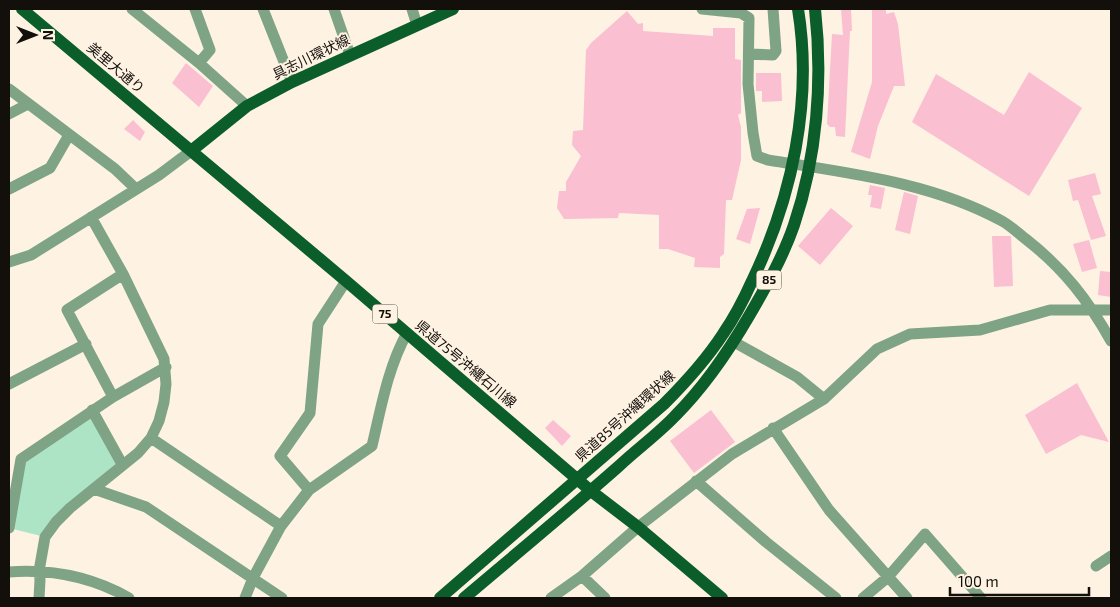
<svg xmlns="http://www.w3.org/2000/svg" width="1120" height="607" viewBox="0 0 1120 607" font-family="'Exo 2','Noto Sans JP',sans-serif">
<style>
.green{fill:#aee4c6}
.building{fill:#fabfd1}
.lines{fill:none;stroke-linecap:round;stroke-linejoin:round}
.minor{stroke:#7ea385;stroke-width:11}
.major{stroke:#0b5e2a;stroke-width:12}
.labels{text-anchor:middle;stroke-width:4;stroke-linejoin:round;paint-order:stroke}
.shield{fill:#fef2e3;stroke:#5a534b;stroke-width:1}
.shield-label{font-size:12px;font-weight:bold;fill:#130f0a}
.street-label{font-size:14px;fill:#130f0a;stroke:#fef2e3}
</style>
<rect width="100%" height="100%" fill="#fef2e3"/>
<!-- green -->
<path class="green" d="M92,410L122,464L45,537L9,528L21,459Z"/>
<!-- building -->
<path class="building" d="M841,9H851L852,31H850L845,137L836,136L835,127H830L827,124L832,34L843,35Z
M872,9H886V14L894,12L898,24L905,86H894L878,126L870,159L851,152L872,82Z
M627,11L638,24L643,23V31L713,36V28H735V59L741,60V113L738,115L741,127V160L732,200H726L724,254L720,257V268L694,267L695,258L668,249H659V215L619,213L618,218L564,219L557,208L559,191H566V182L581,156L572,145L573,131L583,130L586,50L591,43Z
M186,63L213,86L199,107L172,83Z
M1029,72L1082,108L1029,196L912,122L936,74L1004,115Z
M756,73H781L782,101L762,102V91H756Z
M133,120L145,132L140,141L124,129Z
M1095,173L1101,194L1092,196L1106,236L1091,240L1078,200L1073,201L1068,180Z
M870,185L885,188L881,209L870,207L872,195H868Z
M904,192L918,196L910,234L895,230Z
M760,208L750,244L736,239L747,209Z
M831,208L853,226L820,265L798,246Z
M992,236H1011L1013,286L994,287Z
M1089,240L1097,268L1082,272L1073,244Z
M1100,271L1111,272V297L1098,295Z
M1077,383L1109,442L1081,435L1046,454L1025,415Z
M711,410L735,442L694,473L670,441Z
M553,420L571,436L562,446L545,428Z"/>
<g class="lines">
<!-- minor -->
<path class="minor" d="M132,9L199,63L247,106
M195,9L210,50L199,63
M263,9L292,82
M334,9L350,55
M412,9L417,25
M702,9L741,13L749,18L748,84L753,133L757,156L768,160C847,173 931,182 1002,221C1011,226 1019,234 1027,240C1064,269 1088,300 1111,341
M749,54L773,55L776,51L773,9
M9,89L115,169L136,189
M9,114L28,104
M9,189L50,168L69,135
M9,262L31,255L159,175L191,151
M734,342L797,377L824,399
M9,384L86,344
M113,397L166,367
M92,410L122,464
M773,428L829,510L907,598
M151,438L281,526
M696,481L766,542L836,598
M94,489L146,507L282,598
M309,490L280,456L310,413L318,324L346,281
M9,528L21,459L113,397L67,310L123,274
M1096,566L1111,556
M9,572C50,569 92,577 129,598
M582,576L605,598
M39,598L40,580L39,571L45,537L56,522L70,508L138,453L151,438L159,421L164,402L166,384L164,359L123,274L91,217
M245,598L253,578L281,526L309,490L372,446C381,408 388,367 407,333
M551,598L582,576L638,527L732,454L824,399L877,349L910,334L980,330L1050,310H1111
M863,598L888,577L925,534L981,598"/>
<!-- major -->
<path class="major" d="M22,9L346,281L591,491L638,527L722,598
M191,151L247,106L292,82L453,9
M440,598L664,404C686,382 706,360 723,334C734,318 744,299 752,281C792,198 813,101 798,9
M464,598C516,554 568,511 619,466C637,449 658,434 675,416C704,387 728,352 749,316C766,287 783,257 794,225C817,157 823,80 815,9"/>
</g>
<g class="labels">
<!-- shield labels -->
<g class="shield">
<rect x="756.5" y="270.5" width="25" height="19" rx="4"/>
<rect x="372.5" y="304.5" width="25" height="19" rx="4"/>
</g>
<g class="shield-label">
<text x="769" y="284">85</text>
<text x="385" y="318">75</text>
</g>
<!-- street labels -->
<g class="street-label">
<text transform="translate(311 57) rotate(-26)" y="5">具志川環状線</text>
<text transform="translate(116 68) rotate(40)" y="5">美里大通り</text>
<text transform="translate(466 364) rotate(40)" y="5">県道75号沖縄石川線</text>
<text transform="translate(625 416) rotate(-42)" y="5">県道85号沖縄環状線</text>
</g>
</g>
<!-- border -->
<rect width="1120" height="607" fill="none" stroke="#130f0a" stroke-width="20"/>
<!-- north arrow -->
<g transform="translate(35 35) rotate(90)" stroke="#fef2e3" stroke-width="4" paint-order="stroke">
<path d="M0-4L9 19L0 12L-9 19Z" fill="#130f0a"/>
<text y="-8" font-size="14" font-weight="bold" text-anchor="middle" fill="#130f0a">N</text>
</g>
<!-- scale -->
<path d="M950 587v8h139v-8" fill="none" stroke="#130f0a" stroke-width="2.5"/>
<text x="958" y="587" font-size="15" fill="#130f0a" stroke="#fef2e3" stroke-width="4" paint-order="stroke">100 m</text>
</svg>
